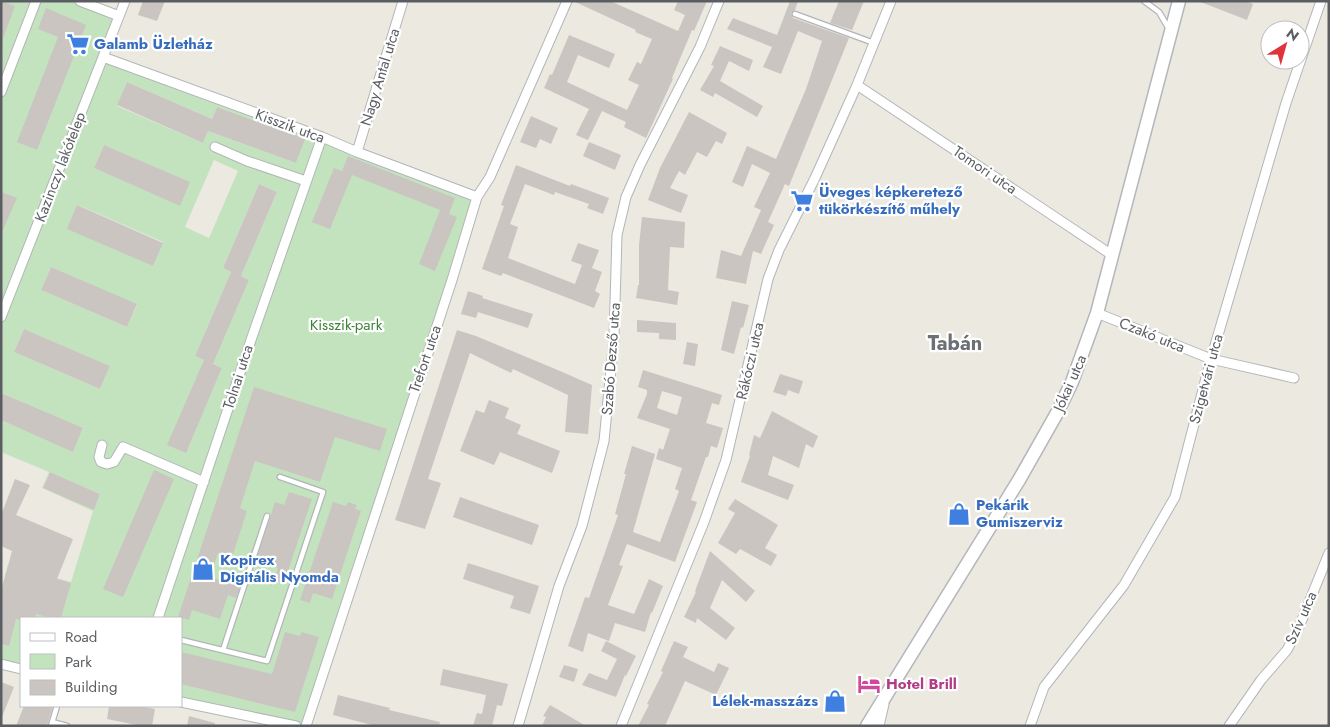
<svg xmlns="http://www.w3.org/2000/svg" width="1330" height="727" viewBox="0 0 1330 727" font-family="Jost,sans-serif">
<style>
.green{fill:#c3e3bf;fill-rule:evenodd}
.building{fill:#cac5c1;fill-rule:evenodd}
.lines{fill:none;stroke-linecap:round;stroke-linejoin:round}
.lane-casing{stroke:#b2b5b8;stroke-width:7}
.street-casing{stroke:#b2b5b8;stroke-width:11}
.secondary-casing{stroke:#b3b7bb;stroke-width:15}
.lane{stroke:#fff;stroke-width:4.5}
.street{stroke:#fff;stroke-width:9}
.secondary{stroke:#fff;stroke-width:12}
.labels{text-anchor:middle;stroke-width:4.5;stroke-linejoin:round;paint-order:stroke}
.shop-label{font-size:15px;font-weight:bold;fill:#366cbe;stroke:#fff;text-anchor:start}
.street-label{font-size:15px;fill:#5a5e62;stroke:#fff}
.park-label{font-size:15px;fill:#3d8238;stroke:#fff}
.hotel-label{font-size:15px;font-weight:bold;fill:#b23c85;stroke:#fff;text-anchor:start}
.district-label{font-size:20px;font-weight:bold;fill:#6b7074;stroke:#fff}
</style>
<rect width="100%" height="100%" fill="#ece9e1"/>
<!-- green -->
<path class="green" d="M1,1H73L116,18L1,310Z
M106,61L316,139L247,335L153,618H35V617L20,612L18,619L21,620V664L1,660V590L8,565L71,582L93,511L42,488L49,472L1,452V420L73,451L83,429L1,393V323ZM127,82L212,119L217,107L304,139L296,163L208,131L203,143L117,106ZM104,145L189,182L179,205L94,168ZM214,160L238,171L209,238L185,227ZM259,184L277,192L241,276L249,280L213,364L222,368L186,452L204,360L195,356L231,272L223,268ZM78,205L163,242L153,266ZM51,267L137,305L127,327L41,290ZM24,329L110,366L100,389L14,352ZM50,472L100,494L94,509L43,488Z
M323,139L474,197L449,280L303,725L181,699V618H160Z"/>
<!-- building -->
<path class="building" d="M1,1L15,6L2,41H1Z
M143,1H165L157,21L138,15Z
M573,1H610L678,31L685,15L674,10L678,1H707L694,31L692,30L672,78L673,79L646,138L624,127L626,122L602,111L588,140L576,135L589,109L544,88L550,74L552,75L569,35L615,54L609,68L578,55L567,82L627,110L639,85L628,80L637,62L641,64L652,39L635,32L636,30Z
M790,1H798L795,10L791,13L793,18L849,38L789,186L785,184L768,222L774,225L761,254L753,251L746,284L716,278L721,250L741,256L761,210L754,207L770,173L752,164L743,187L732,182L747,146L776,159L806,89L822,41L798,31L781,74L763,67L772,47L727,29L733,18L777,35Z
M839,1H864L852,30L830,23Z
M1198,1H1245L1253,4L1247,20Z
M46,8L86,25L37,150L17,142L58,37L38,29Z
M720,46L753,60L749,71L729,61L720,81L763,106L757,117L715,93L713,97L700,90L714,66L711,65Z
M127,82L212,119L217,107L305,139L296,163L208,131L203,143L117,105Z
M689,112L727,133L722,144L716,141L707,157L697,152L685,175L679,171L670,188L688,195L681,213L648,200L660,168Z
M531,116L558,128L551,144L540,139L536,148L520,142Z
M589,142L621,155L615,170L583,156Z
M104,145L190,182L180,206L94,168Z
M348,156L455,198L449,214L457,217L435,271L419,264L440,210L352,175L330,229L312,222L334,168L342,171Z
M516,165L570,186L571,184L609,198L603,214L587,208L589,204L555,192L554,195L525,184L510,224L518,227L508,258L575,284L582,265L571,261L578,243L599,250L592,268L602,272L595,291L600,294L594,308L503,273L501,276L482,269L504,206L501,205Z
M259,184L277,192L241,276L249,280L213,364L222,368L186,453L167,445L204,360L195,356L231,272L223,268Z
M1,192L17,198L1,234Z
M77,205L163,243L153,266L67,229Z
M642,217L685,222L684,248L670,247L668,290L679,292L677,305L636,298L638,285H639V245Z
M51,267L137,304L127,327L41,290Z
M468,291L483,296L482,298L533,314L528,328L478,312L476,318L461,314Z
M732,301L749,305L743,328L741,327L734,354L721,350Z
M637,320L676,323V340L659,339V333L637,332Z
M24,329L110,366L100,389L14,352Z
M457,330L476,336L560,371L592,385L588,434L565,432L568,395L513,369L511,373L470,353L428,479L441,483L425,529L395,520Z
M687,342L698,344L695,366L683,364Z
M643,370L722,395L719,405L712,403L706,423L723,428L717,448L711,446L708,457H706L691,500L697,502L675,562L627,544L619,565L623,566L608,605L634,614L649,579L663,586L652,613L651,612L645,632L615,623L609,641L588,633L583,652L568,646L585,597L589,598L618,515L615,514L626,474H624L632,446L655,454L633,532L660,542L679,491L675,489L682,468L656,459L659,448L663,450L670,429L637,418L647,394V390L638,387ZM662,391L682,397L677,415L657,408Z
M780,374L803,381L799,394L788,390L786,396L773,392Z
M254,387L387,429L380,451L335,437L320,482L255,461L240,508L247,511L232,557L218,553L210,577L240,587L236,598L228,595L220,619L192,610L189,620L178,617Z
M1,393L83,428L73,452L1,420Z
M489,400L509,408L505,418L521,425L517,434L560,451L552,473L500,452L494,465L460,451L476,410L484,413Z
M772,411L818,436L813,448L806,444L799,468L773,456L768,475L794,485L788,500L741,482L750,456L749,455L754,435L760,438Z
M154,470L174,479L123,597L103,589Z
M50,472L100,494L94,510L43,488Z
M15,479L30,485L16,515L73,539L57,579L71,583L61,618H51L36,614L35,618H21V620L16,619L9,646L1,644V591L12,551L1,546V515Z
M289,492L312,499L284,583L274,580L278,568L265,564L267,558L258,555L275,502L284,505Z
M460,497L539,525L532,545L453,517Z
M735,499L778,525L765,548L777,555L771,566L740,549L736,554L718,543L735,513L728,509Z
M333,502L346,506L348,502L357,505L355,509L361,511L332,599L313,593L310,603L300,600Z
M710,551L755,591L746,602L722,580L710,608L735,628L726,640L697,618L696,623L684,617L696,592L695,591Z
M468,563L539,586L530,614L510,608L514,596L463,579Z
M285,632L300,636L302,632L319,637L295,712L181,684V652L272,674Z
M606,641L636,656L626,676L625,675L616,697L582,685L589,673L607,680L617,659L601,651Z
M674,641L688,647L683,657L714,672L718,663L729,668L716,695L685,681L665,726H638L649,705L647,704L663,672L661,671Z
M564,665L578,669L574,682L559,677Z
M443,669L508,684L502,706L497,705L492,726H473L477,713L482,714L486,695L440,685Z
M1,682L14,687L2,717H1Z
M338,695L390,708L389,710L440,722L439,726H376L333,715Z
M550,705L586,726H542L546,717L543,716Z
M24,706H53L47,726H16Z
M109,706H140L155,709L152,726H142L107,719Z
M189,716L215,723V726H187Z"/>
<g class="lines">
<defs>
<path id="lane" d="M1144,1L1159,12L1169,29
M795,14L874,43
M181,640L267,661L323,492L280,477
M223,650L267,516
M52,722L67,726
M51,726L57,706"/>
<path id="street" d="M80,1L119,16
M103,57L322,137L357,152L477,197
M857,85L1112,255
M1,92L36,1
M215,147L247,161L306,181
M357,152L403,1
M1097,313L1211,359L1294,378
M1,317L125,1
M102,445L99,457L101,462L107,464L114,462L123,447L204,482
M158,618L252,337L322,137
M1,664L21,669
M181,702L296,726
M306,726L452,280L477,197L490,177L567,1
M518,726L559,586L582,526L604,441L614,338L617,235L626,197L640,165L700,47L719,1
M621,726L704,522L726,460L768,279L779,250L815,178L857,85L891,1
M879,726L884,704
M1030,726L1044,687L1124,585L1175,497L1211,359L1248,233L1286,103L1321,1
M1229,726L1261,680L1287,650L1299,627L1329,553"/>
<path id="secondary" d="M867,726L1019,480L1057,413L1072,382L1097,313L1179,1"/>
</defs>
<!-- lane casing -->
<use href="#lane" class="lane-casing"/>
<!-- street casing -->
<use href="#street" class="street-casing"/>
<!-- secondary casing -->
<use href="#secondary" class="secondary-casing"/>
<!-- lane -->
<use href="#lane" class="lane"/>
<!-- street -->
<use href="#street" class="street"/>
<!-- secondary -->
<use href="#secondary" class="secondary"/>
</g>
<!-- icons -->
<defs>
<symbol id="supermarket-bare" viewBox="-9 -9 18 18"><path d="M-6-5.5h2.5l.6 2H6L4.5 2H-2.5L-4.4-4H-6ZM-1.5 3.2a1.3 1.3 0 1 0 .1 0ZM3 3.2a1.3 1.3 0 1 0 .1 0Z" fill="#3f7fe0" stroke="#fff" stroke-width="2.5" paint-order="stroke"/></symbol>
<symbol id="shop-bare" viewBox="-9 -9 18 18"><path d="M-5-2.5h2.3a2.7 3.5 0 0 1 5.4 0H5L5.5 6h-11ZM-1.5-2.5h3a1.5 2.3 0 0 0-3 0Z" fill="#3f7fe0" stroke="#fff" stroke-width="2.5" paint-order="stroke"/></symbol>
<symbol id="hotel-bare" viewBox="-9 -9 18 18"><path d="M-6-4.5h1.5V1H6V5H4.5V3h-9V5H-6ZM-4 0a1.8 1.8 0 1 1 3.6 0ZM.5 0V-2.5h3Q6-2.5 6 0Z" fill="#d1479c" stroke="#fff" stroke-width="2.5" paint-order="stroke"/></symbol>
</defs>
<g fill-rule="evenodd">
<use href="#supermarket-bare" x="62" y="28" width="32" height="32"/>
<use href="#supermarket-bare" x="786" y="185" width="32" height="32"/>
<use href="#shop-bare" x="943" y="498" width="32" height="32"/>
<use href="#shop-bare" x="187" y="553" width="32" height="32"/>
<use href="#hotel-bare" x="853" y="668" width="32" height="32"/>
<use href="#shop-bare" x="819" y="685" width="32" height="32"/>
</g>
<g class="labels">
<!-- shop labels -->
<g class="shop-label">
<text x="94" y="49">Galamb Üzletház</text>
<text x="819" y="197">Üveges képkeretező<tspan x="819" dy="17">tükörkészítő műhely</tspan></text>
<text x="976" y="510">Pekárik<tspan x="976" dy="17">Gumiszerviz</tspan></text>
<text x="220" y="565">Kopirex<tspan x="220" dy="17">Digitális Nyomda</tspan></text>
<text x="818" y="706" text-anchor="end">Lélek-masszázs</text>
</g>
<!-- street labels -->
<g class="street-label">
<text transform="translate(380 77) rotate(-73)" y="5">Nagy Antal utca</text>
<text transform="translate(290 126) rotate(20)" y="5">Kisszik utca</text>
<text transform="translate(60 167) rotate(-69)" y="5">Kazinczy lakótelep</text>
<text transform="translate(985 170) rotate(34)" y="5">Tomori utca</text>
<text transform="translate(1152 335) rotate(22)" y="5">Czakó utca</text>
<text transform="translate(425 359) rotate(-71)" y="5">Trefort utca</text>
<text transform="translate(611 359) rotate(-86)" y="5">Szabó Dezső utca</text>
<text transform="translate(750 361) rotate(-77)" y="5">Rákóczi utca</text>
<text transform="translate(238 377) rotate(-72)" y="5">Tolnai utca</text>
<text transform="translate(1206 379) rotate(-75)" y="5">Szigetvári utca</text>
<text transform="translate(1070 383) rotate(-66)" y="5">Jókai utca</text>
<text transform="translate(1301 618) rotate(-66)" y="5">Szív utca</text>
</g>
<!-- park labels -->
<g class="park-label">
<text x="346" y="330">Kisszik-park</text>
</g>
<!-- hotel labels -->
<g class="hotel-label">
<text x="886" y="689">Hotel Brill</text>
</g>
<!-- district labels -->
<g class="district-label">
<text x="955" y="350">Tabán</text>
</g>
</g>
<!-- border -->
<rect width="1330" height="727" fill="none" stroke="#5a5e62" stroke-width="5"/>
<!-- legend -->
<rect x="20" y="617" width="162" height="90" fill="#ffffff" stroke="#bdbfc0"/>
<rect x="30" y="633" width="25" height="8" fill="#ffffff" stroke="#bdbfc0"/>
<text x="65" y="642" font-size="15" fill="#5a5e62">Road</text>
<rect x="30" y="654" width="25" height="15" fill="#c3e3bf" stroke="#bdbfc0"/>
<text x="65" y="667" font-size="15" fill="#5a5e62">Park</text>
<rect x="30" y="680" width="25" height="15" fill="#cac5c1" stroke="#bdbfc0"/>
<text x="65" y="692" font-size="15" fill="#5a5e62">Building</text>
<!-- north arrow -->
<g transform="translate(1285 45) rotate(37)"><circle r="24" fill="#ffffff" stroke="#bdbfc0"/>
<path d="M0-4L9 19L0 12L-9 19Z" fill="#e1333a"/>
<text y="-8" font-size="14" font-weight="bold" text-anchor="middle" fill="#5a5e62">N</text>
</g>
</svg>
